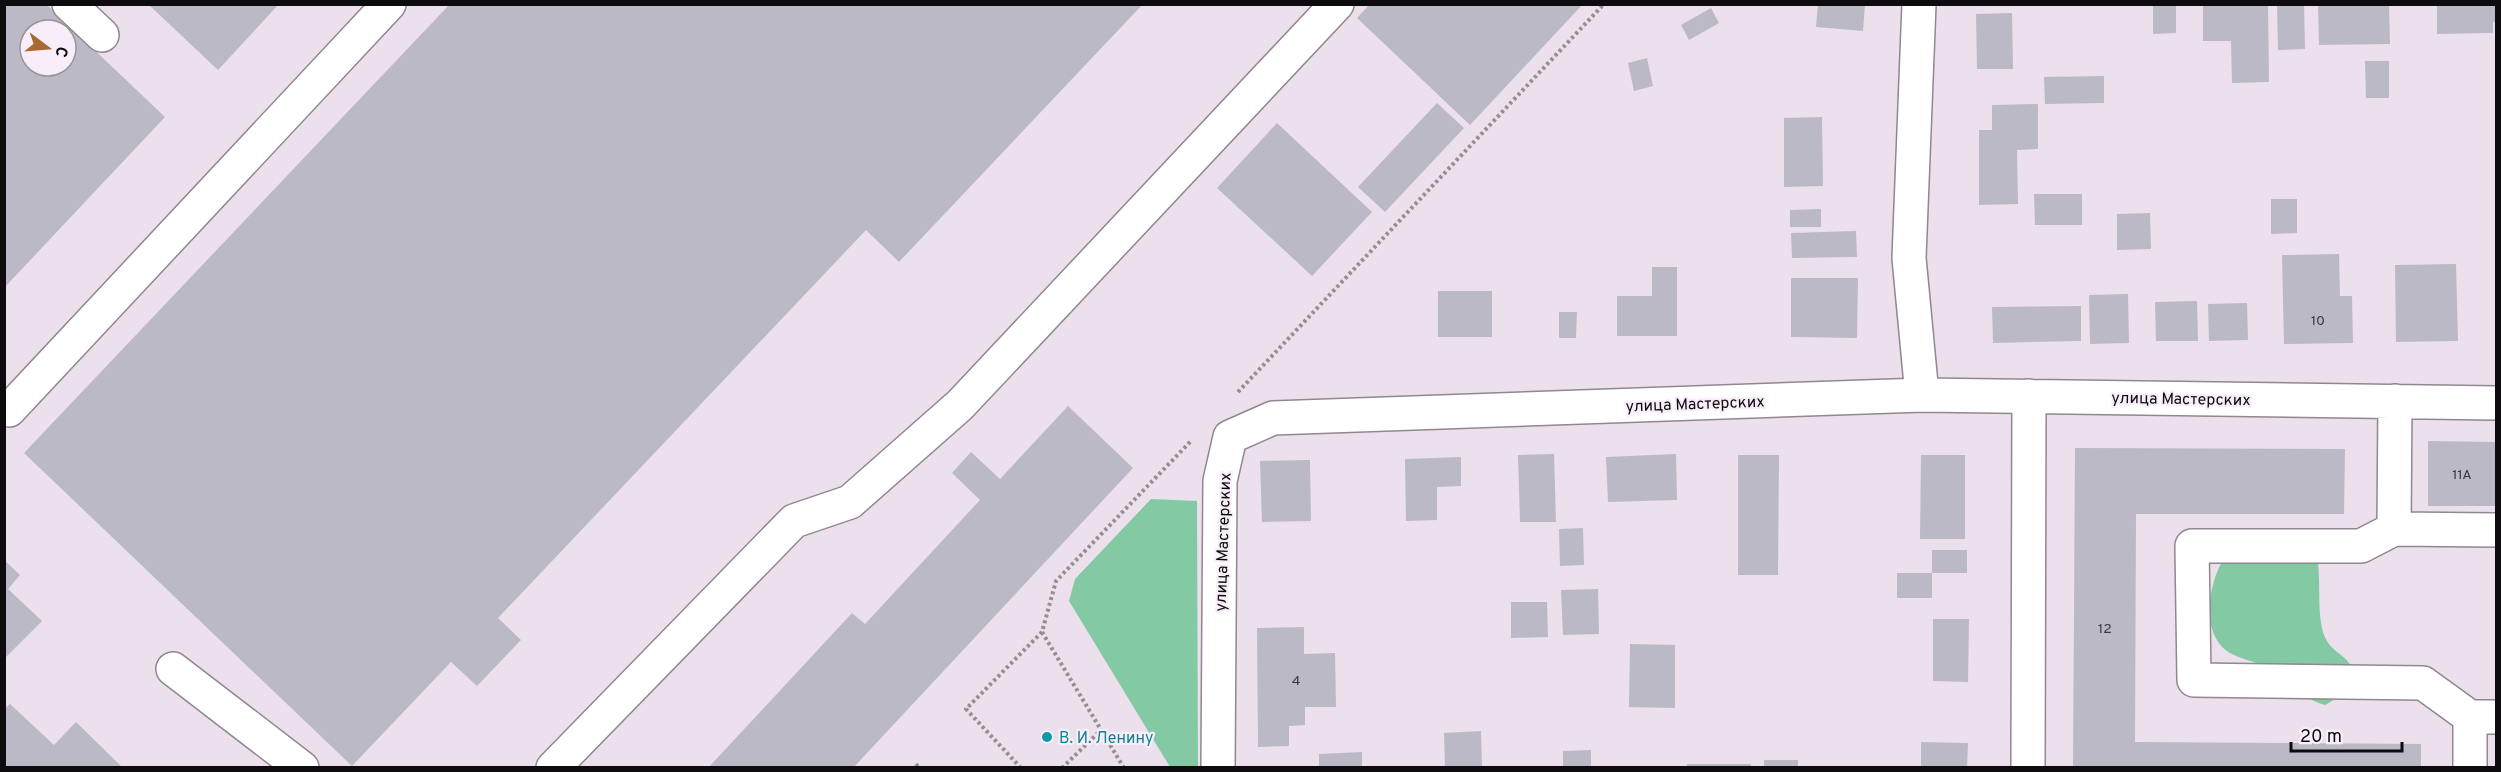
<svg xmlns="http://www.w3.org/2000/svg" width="2501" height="772" viewBox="0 0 2501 772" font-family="Overpass,sans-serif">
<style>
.green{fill:#83caa4}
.building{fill:#bbb9c6;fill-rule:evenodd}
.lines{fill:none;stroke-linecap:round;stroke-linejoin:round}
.minor-casing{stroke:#908791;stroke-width:36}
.path{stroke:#948d95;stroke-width:4;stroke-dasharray:3 3;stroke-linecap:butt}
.minor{stroke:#fff;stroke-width:33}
.culture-dot{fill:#0f9aa8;stroke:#f8eef9;stroke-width:2}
.labels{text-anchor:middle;stroke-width:4.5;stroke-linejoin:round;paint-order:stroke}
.number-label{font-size:14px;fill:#39363d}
.street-label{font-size:16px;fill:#0e0b0f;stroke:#f8eef9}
.culture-label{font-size:16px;fill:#0d838f;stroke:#f8eef9;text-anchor:start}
</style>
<rect width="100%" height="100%" fill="#ebe0ec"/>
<!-- green -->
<path class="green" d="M1151,499L1197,501L1198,767H1170L1069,601L1075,579Z
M2317,557C2322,580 2315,622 2327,641C2333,652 2346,655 2352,668L2339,697L2325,705C2305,700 2292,684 2275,672C2263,663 2246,661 2232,654C2199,637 2208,584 2224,558Z"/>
<!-- building -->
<path class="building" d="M4,4H46L165,117L4,288ZM30,30H66V66H30Z
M148,4H279L218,70Z
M450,4H1143L899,262L866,230L498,618L521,640L477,686L451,662L352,766L24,453Z
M1370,4H1583L1470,125L1357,18Z
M1818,4H1865L1863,31L1816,27Z
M2203,4H2268L2269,82L2232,83L2231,41H2203Z
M2277,4H2304L2305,49L2278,50Z
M2318,4H2389L2390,44L2319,45Z
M2437,4H2496V22H2493V33L2437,34Z
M2153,5H2176V33L2153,34Z
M1711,8L1719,23L1689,40L1681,25Z
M2012,13L2013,69H1977L1976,14Z
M1647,58L1653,86L1634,91L1628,63Z
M2365,61H2389V98H2366Z
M2104,76V103L2045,104L2044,77Z
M1437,103L1464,128L1385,212L1358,187Z
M2038,104V149L2017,150L2018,204L1979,205V130H1992V105Z
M1822,117L1823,186L1784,187V118Z
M1277,123L1372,212L1312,276L1217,188Z
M2034,194H2082V225H2035Z
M2271,199H2297V233L2271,234Z
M1821,209V227H1790V210Z
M2150,213L2151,249L2117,250V214Z
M1856,231L1857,257L1792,258L1791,233Z
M2339,254L2340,296H2352L2353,343L2284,344L2282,255Z
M2456,264L2458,341L2396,342L2395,265Z
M1652,267H1677V336H1617V296H1652Z
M1791,278H1858L1857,338L1791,337Z
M1438,291H1492V337H1438Z
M2128,294L2129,343L2090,344L2089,295Z
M2197,301L2198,341H2156L2155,302Z
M2247,303L2248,340L2209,341L2208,304Z
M2081,306V341L1993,343L1992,307Z
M1559,312H1577L1576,338H1559Z
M1068,406L1133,468L853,768H708L852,613L865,624L980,500L952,473L971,452L1000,479Z
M2428,441L2496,442V506H2428Z
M2075,448L2345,449L2344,514H2136L2135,742L2421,744V768H2073Z
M1554,454L1556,522H1520L1518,455Z
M1676,454L1677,500L1608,502L1606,457Z
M1738,455H1779L1778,575H1738Z
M1921,455H1965V539H1920Z
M1461,457V486L1437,487V520L1406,521L1405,459Z
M1310,460L1311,521L1262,522L1260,461Z
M1583,528L1584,565L1560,566L1559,529Z
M1932,550H1967V573H1932Z
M4,560L20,575L8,589L42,621L4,659Z
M1897,573H1932V598H1897Z
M1598,589L1599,634L1563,635L1561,590Z
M1511,602H1547L1548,637L1511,638Z
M1933,619H1969L1968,682L1933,681Z
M1304,627V654L1335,653L1336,707H1305V725L1289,726V746L1258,747L1257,628Z
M1630,644L1675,645V708L1629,707Z
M10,704L54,745L76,722L123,768H4V709Z
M1481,731L1482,768H1445L1444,733Z
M1921,742L1968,743L1967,768H1921Z
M1591,750V768H1563V751Z
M1362,752V768H1319V754Z
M1764,760H1798V768H1764Z
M1687,764H1751V768H1687Z"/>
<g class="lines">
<defs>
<path id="minor" d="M69,4L102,35
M1919,4L1909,258L1922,395
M2395,401L2394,529L2496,530
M9,410L389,4
M2394,529L2361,546H2192L2194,680L2423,683L2470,717
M173,669L302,768
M553,768L794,521L850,502L960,405L1337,4
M1218,768L1220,481L1230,437L1273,418L1922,395L2496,403
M2028,768L2029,396
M2470,768V717H2496"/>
</defs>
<!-- minor casing -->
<use href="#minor" class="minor-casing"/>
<!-- path -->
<path class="path" d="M1238,392L1604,4
M1042,632L1124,768
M916,764L919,768
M1021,768L966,709L1042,632L1056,581L1191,441
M1062,768L1100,731"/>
<!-- minor -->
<use href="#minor" class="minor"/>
</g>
<!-- markers -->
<circle class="culture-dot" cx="1047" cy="737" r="6"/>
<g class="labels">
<!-- number labels -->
<g class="number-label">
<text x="2318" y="325">10</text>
<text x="2462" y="479">11А</text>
<text x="2105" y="633">12</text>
<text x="1296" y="685">4</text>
</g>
<!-- street labels -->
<g class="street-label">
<text transform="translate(2181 398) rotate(1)" y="6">улица Мастерских</text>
<text transform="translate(1695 403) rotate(-2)" y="6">улица Мастерских</text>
<text transform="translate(1222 542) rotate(-88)" y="6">улица Мастерских</text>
</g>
<!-- culture labels -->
<g class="culture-label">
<text x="1059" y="743">В. И. Ленину</text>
</g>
</g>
<!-- border -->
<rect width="2501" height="772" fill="none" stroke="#0e0b0f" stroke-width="12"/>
<!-- north arrow -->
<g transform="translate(48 48) rotate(106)"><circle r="28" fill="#f8eef9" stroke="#9a939b" stroke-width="1.5"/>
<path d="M0-4.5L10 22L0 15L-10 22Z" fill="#a86a30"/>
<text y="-9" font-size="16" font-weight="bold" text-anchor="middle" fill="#0e0b0f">С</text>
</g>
<!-- scale -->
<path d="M2291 742v9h111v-9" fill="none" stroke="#0e0b0f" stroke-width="3"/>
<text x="2300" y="742" font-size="18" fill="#0e0b0f" stroke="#f8eef9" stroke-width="4.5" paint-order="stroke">20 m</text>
</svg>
